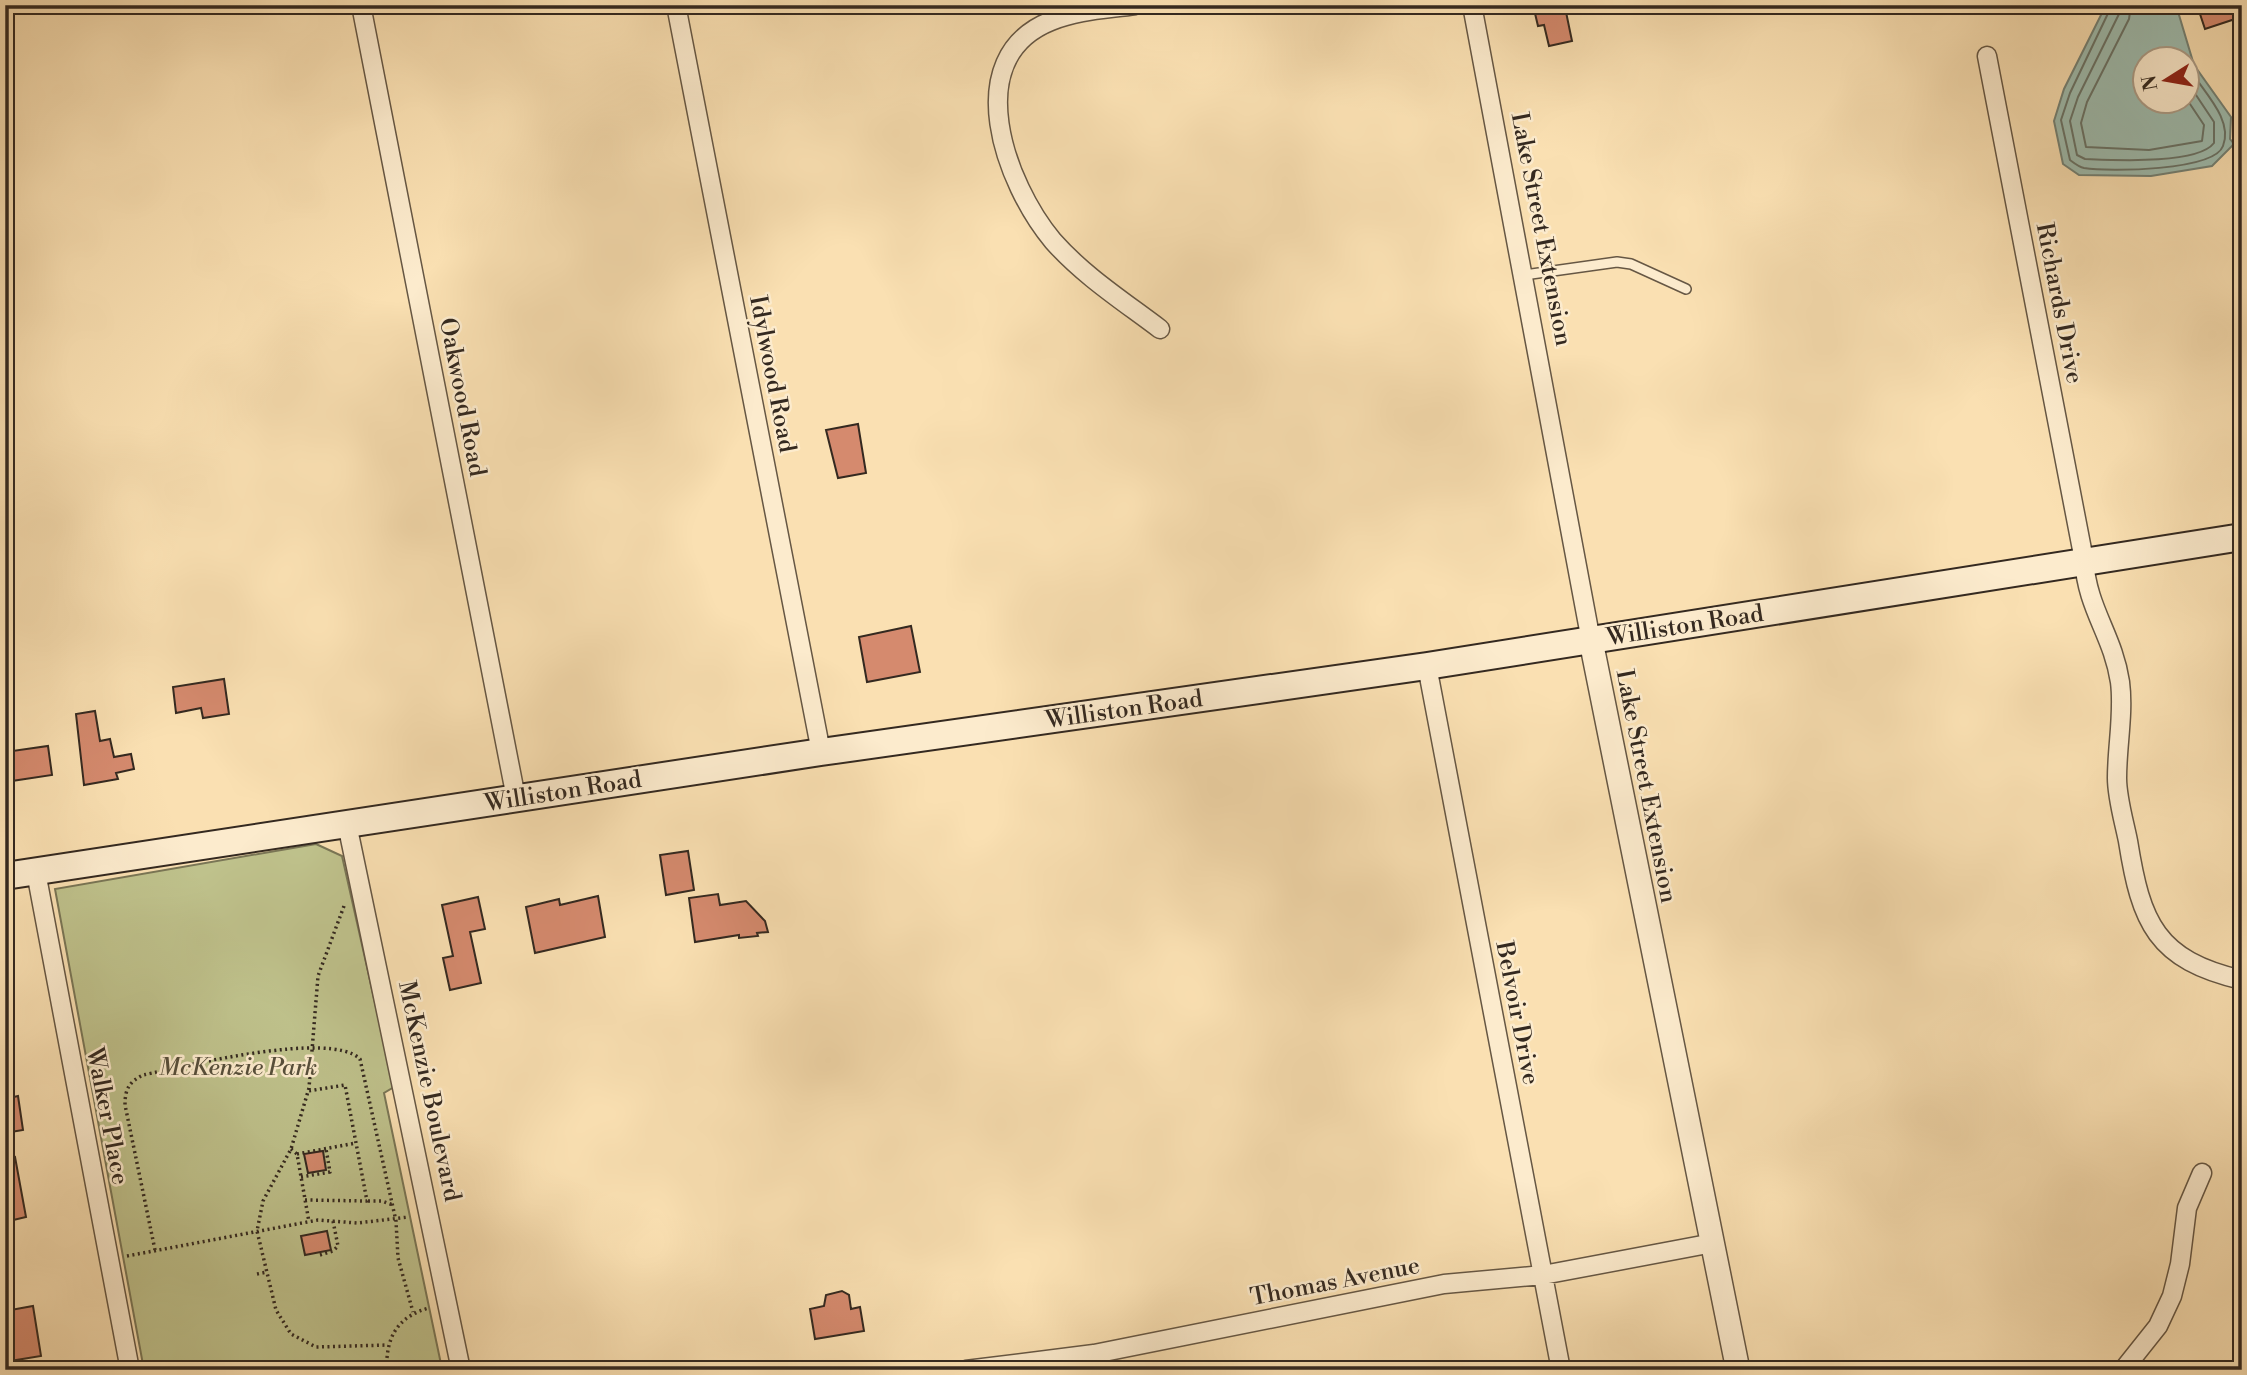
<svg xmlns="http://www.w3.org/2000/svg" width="2247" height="1375" viewBox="0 0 2247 1375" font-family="'Libre Bodoni',serif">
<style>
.green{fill:#bfc28c;stroke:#7a7656;stroke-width:2}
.water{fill:#9ebdb0;stroke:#748276;stroke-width:2;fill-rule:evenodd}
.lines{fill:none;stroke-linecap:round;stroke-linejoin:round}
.shore{stroke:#697368;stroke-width:2}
.building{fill:#d58a6e;stroke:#342920;stroke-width:2}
.service-casing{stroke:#665744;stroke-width:12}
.minor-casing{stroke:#665744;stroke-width:21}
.tertiary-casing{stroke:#665744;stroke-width:26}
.secondary-casing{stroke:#342920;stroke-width:30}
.path{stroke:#342920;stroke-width:3.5;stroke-dasharray:2 3.5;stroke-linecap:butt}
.service{stroke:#fcebcd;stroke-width:9}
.minor{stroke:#fcebcd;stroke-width:18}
.tertiary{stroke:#fcebcd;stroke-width:23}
.secondary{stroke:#fcebcd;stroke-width:26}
.labels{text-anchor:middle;stroke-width:5;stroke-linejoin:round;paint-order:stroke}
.street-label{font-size:24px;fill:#342920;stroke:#fcebcd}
.park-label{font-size:24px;font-style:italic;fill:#574f3b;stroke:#fcebcd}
</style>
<rect width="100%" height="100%" fill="#fae0b2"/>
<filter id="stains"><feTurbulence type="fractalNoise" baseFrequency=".00286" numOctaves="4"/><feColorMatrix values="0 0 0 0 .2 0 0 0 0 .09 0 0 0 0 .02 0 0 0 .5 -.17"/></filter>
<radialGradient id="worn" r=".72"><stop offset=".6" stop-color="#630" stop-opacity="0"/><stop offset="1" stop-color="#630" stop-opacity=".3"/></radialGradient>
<!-- green -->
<path class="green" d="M316,844L342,856L394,1087L384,1093L441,1364L448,1370H144L55,889Z"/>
<!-- water -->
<path class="water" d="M2106,5H2176L2194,65L2231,117L2230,139L2234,144L2212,166L2151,176L2079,175L2063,164L2054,121L2064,89ZM2146,60H2188V102H2146Z"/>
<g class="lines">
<!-- shore -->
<path class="shore" d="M2112,5L2070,93L2061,120L2070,160C2074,163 2079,167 2084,168C2108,172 2214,171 2223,146C2234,118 2200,89 2188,66
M2121,5L2119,14L2078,97L2070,121L2077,155L2085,159C2112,160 2197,165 2214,143V122L2188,83
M2131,5L2129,19L2087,102L2081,123L2086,147L2149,150L2202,141L2204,125L2188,101"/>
</g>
<!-- building -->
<path class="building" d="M1533,5H1581V9L1566,12L1572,41L1549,46L1544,25L1538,26Z
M2197,5H2231L2235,19L2205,29Z
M858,424L866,473L838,478L826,430Z
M911,626L920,672L867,682L859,637Z
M224,679L229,714L203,718L201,708L176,713L173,687Z
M95,711L100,741L110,739L114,757L131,754L134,769L116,773L118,779L84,785L76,714Z
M48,746L52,775L5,782V752Z
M688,851L694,890L666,895L660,855Z
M718,894L720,905L746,901L765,921L768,932L757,933L758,936L739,938V935L695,942L689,898Z
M598,896L605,937L535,953L526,907L559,899L560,905Z
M478,897L485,929L470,932L481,983L450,990L443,958L453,956L442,905Z
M18,1096L23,1130L5,1133V1099Z
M323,1151L326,1170L308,1173L304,1154Z
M15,1157L26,1217L5,1222V1159Z
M327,1231L331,1250L305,1255L301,1236Z
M842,1291L849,1295L851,1309L860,1307L864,1331L815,1339L810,1309L824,1306L826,1295Z
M33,1306L41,1356L10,1361L5,1311Z"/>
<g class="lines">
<defs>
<path id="service" d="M1524,275L1617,262L1631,264L1686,289"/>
<path id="minor" d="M361,5L516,798
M676,5L821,752
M1135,5C1108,9 1077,10 1051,21C958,58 1006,185 1053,241C1084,276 1123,301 1160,329
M1472,5L1591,641
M1987,56L2084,560C2087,609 2113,635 2120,682C2124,713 2117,746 2117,778C2117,798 2124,821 2128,841C2141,923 2156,960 2242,980
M1427,666L1561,1370
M347,824L461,1370
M36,872L130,1370
M966,1370L1094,1354L1444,1284L1543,1275L1713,1243
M2123,1370L2158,1326L2172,1296L2180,1264L2187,1208L2202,1173"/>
<path id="tertiary" d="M1591,641L1738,1370"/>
<path id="secondary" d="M5,876L821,752L1427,666L2242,537"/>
</defs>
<!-- service casing -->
<use href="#service" class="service-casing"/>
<!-- minor casing -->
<use href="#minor" class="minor-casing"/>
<!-- tertiary casing -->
<use href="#tertiary" class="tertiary-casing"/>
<!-- secondary casing -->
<use href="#secondary" class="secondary-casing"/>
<!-- path -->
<path class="path" d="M344,906L318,976L309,1088L291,1149L263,1201L257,1231L276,1310L291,1334L316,1347L388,1345
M291,1149L297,1154L309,1222
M297,1154L356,1143
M301,1177L330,1172L326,1149
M305,1200L367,1201L345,1085L308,1091
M368,1201H382L393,1205
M155,1250L125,1105C125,1089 129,1082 143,1075C186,1066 330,1030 360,1059L396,1221L398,1258L413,1312
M320,1255L333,1251L338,1246L333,1221
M127,1256L318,1220L357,1223L409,1217
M257,1274L267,1272
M387,1358C389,1331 403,1315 429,1308"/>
<!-- service -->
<use href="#service" class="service"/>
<!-- minor -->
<use href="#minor" class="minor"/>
<!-- tertiary -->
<use href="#tertiary" class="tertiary"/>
<!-- secondary -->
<use href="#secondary" class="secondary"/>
</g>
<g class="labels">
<!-- street labels -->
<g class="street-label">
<text transform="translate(1542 229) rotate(79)" y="8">Lake Street Extension</text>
<text transform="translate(2060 303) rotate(79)" y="8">Richards Drive</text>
<text transform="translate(773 374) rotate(79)" y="8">Idylwood Road</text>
<text transform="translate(463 397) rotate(79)" y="8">Oakwood Road</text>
<text transform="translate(1685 625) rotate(-9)" y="8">Williston Road</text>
<text transform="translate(1124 709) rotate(-8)" y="8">Williston Road</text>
<text transform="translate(1647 786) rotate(79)" y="8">Lake Street Extension</text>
<text transform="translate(563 791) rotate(-9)" y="8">Williston Road</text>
<text transform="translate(1518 1013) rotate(79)" y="8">Belvoir Drive</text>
<text transform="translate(430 1091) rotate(78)" y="8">McKenzie Boulevard</text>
<text transform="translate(108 1116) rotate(79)" y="8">Walker Place</text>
<text transform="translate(1335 1281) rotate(-11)" y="8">Thomas Avenue</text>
</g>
<!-- park labels -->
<g class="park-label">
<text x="238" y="1075">McKenzie Park</text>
</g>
</g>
<!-- margin -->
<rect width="2247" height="1375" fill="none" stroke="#fae0b2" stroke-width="28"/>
<rect x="7" y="7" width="2233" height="1361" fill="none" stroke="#342920" stroke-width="3.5"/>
<rect x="14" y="14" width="2219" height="1347" fill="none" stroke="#342920" stroke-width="2"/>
<!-- north arrow -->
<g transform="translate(2166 80) rotate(259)"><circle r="33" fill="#fcebcd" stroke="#ac9d88" stroke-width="2"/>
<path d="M0-5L12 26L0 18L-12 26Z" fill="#8f2418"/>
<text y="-10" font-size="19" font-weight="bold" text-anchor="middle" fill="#342920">N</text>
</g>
<rect width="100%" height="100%" filter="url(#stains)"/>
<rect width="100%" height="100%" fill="url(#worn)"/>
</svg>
